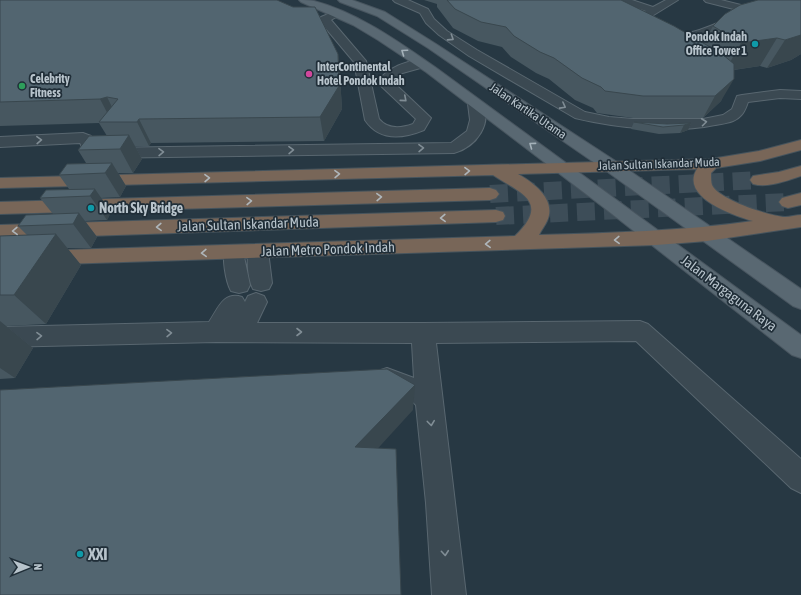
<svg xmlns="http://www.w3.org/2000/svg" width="801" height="595" viewBox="0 0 801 595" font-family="'Asap Condensed',sans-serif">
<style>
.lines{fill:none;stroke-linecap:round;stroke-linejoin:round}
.highway-tunnel{stroke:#3d4d58;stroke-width:18;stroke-dasharray:18 9;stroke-linecap:butt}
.minor-casing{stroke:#596770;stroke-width:2}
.major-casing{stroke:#48555f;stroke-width:2}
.highway-casing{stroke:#46545d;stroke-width:2}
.minor{fill:#3b4952;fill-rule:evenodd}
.major{fill:#596872;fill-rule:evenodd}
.highway{fill:#786658;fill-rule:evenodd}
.wall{fill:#475760}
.shaded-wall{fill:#39474e}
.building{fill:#526570;stroke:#39474e}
.oneway{stroke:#808d95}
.oneway2{stroke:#a5b2ba}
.oneway3{stroke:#aeb6bb}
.culture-dot{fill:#0f9aa8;stroke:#202e38;stroke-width:1.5}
.hotel-dot{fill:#d1479c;stroke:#202e38;stroke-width:1.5}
.leisure-dot{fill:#2e9e5b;stroke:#202e38;stroke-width:1.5}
.labels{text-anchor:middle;stroke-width:3.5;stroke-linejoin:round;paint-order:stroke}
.far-poi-label{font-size:12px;font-weight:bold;fill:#b8c4cc;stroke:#202e38;text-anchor:start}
.far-street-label{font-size:12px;fill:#b8c4cc;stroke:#202e38}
.poi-label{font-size:14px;font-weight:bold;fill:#b8c4cc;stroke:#202e38;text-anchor:start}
.street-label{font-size:14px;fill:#b8c4cc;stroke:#202e38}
.near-poi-label{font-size:17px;font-weight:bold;fill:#b8c4cc;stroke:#202e38;text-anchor:start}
</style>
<rect width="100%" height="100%" fill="#273843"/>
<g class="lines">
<!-- highway-tunnel -->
<path class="highway-tunnel" d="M490,194L759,180
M496,216L788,202"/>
<defs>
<path id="minor" d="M393,0H408L428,9L434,19L447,31L477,50L585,112L609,117L633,119H703L723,115L732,109L737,96L742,95L780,90L801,91V99L780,98L748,102C745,111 742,117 733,121C728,123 721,124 715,125C673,134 617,128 575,118L469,56L439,35L426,23L420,13L395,2Z
M617,0H632L653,7L666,0H678L652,16C663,52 711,25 734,16L738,15L743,18L742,20C712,33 654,63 641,15L646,11L619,2Z
M704,0H721L801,20V26L706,2Z
M338,10L343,13L331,20L366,61L379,119C388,130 402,128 413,124L416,119L380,85L378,82C385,69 410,58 424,61L426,64L424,67L399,74L392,81L431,118L424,130C402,139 379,141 365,120L354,62L323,25L320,19L321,17Z
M475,100L480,101C495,122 476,147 454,153L96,158L86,154L80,143L0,147V137L83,133L91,136L99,148L451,143L467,131L470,120L468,104L470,101Z
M258,244L265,246L268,251L272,283L269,289L261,291L253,289C248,279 245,256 251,246Z
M233,245L240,247L243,252L250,285L247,291L239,293L231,291C226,282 221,256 226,247Z
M256,293L264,296L267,302L257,323H423L640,321L648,324L801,459V493L791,488L636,341L436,343L466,595H432L426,503L416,405L410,399L378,387L374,379L378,371L387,368L414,378L412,343L216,342L0,347V327L209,322C218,309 223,291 242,297L245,302L248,296Z"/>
<path id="major" d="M299,0C304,0 310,0 314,1C357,12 399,42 435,67L801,335V358L792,355L607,210L426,72L378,40L353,25L301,2Z
M338,0H352L385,12L436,44L617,162L801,289V309L793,306L605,170L428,48L377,16L340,2Z"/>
<path id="highway" d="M801,140V150L760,161L716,168L711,173C711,177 711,182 712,185C719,200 770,216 785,217C790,217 796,215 801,215V227L707,241L656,245L0,266V252L515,236C551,201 520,193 493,175L0,188V178L711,159L759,151ZM697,169C679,197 735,216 753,221C682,231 610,233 539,235C541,230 545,226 547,221C557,200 534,183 518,174Z
M801,166V176C786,181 768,188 753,184L750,180L753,176L779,172Z
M490,188L496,190L499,194L496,198L490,200L0,214V202Z
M801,193V205L788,208L782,206L779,202L782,198Z
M496,210L503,212L505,216L503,220L496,222L0,239V225Z"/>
</defs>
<!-- minor casing -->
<use href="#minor" class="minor-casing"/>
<!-- major casing -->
<use href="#major" class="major-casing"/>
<!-- highway casing -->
<use href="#highway" class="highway-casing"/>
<!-- minor -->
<use href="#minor" class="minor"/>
<!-- major -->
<use href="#major" class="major"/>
<!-- highway -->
<use href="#highway" class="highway"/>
</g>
<!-- wall -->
<path class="wall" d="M0,0L338,54L340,77L342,109L324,141L151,143L149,146H135L142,159L133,173H118L126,186L120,197L101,198L111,212L107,220L85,221L97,237L91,248H67L81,265L46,324L6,326L33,348L15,378L0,379V236L27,235L18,226L53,214L40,198L69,189L59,175L86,163L78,150L107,136L99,123L0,126Z
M424,0H621L704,43L713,26L801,0V54L791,60L767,68L760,66L734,70L721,101L703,118H633L597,113L593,108L575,100L549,79L536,73L511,57L502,47L478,41L453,28L437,7V4Z
M634,122L667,124L691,123L688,130L680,133L659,134L631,129Z"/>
<!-- shaded-wall -->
<path class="shaded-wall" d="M801,35V54L791,60L767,68L785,40Z
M777,38L760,66L725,71L741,43Z
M338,54L340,77L342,109L324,141L320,117Z
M734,79L721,101L703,118L715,96Z
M107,97L119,121L112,122L100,99Z
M139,119L151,143L149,146L137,122Z
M691,123L688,130L680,133L684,125Z
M129,135L142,159L133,173L120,149Z
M112,163L126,186L120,197L105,173Z
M95,189L111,212L107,220L90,196Z
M79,213L97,237L91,248L73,224Z
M56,234L81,265L46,324L14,295Z
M0,321L33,348L15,378L0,368Z
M415,385L413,410L360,468L355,447Z"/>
<!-- building -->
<path class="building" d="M0,0H277L293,7H315L338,54L339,86L320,117L139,119L137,122H99L118,99L107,97L100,99L0,102Z
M447,0H621L674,26L722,54L734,64V79L715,96H643L605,91L601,87L582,78L554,58L540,52L514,36L506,27L481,22L455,9Z
M758,0H801V35L785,40L777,38L741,43L713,26L725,14L740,5Z
M634,122L667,124L691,123L684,125L663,127Z
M129,135L120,149L78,150L89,136Z
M112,163L105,173L59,175L67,164Z
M95,189L90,196L40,198L46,190Z
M79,213L73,224L18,226L26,215Z
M56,234L14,295H0V236Z
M387,369L415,385L355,447L396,449L401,595H0V390Z"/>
<!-- one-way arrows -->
<defs><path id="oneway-chevron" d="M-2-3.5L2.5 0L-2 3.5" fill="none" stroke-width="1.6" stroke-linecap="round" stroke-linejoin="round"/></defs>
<g class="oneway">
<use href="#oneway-chevron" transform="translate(451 38) rotate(33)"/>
<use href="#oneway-chevron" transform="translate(404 99) rotate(41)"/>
<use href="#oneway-chevron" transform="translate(563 106) rotate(28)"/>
<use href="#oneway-chevron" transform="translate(704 122) rotate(-7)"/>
<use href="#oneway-chevron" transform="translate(39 140) rotate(-2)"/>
<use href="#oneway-chevron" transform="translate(421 148) rotate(-1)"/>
<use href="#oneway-chevron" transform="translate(291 150) rotate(-1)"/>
<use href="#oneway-chevron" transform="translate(161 152) rotate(-1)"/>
<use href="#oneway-chevron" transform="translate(299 332)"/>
<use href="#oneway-chevron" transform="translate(169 333) rotate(-1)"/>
<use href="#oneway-chevron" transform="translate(39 336) rotate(-1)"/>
<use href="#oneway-chevron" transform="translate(431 423) rotate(83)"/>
<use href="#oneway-chevron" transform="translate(445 553) rotate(85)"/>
</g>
<g class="oneway2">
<use href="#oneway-chevron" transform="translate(404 52) rotate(-145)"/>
<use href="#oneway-chevron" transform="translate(532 145) rotate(-144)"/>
</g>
<g class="oneway3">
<use href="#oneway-chevron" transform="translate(467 171) rotate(-1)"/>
<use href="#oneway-chevron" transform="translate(337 174) rotate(-1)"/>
<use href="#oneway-chevron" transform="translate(207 178) rotate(-1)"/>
<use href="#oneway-chevron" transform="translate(379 197) rotate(-2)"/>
<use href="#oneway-chevron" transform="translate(249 201) rotate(-2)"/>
<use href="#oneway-chevron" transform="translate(443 218) rotate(178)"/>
<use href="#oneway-chevron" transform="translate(159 227) rotate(178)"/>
<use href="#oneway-chevron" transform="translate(15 231) rotate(178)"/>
<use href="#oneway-chevron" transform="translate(617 240) rotate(178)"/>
<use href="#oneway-chevron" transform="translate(488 244) rotate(178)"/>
<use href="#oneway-chevron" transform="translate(204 253) rotate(178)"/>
</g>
<!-- markers -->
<g class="culture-dot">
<circle cx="755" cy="44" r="4"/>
<circle cx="91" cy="208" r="4"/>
<circle cx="80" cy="554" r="4"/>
</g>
<circle class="hotel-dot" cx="309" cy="74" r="4"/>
<circle class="leisure-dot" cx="22" cy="86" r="4"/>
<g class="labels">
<!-- far-poi labels -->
<g class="far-poi-label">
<text x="747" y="41" text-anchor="end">Pondok Indah<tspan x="747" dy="14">Office Tower 1</tspan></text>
<text x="317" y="71">InterContinental<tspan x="317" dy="14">Hotel Pondok Indah</tspan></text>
<text x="30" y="83">Celebrity<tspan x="30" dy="14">Fitness</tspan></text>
</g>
<!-- far-street labels -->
<g class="far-street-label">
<text transform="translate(528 111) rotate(34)" y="4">Jalan Kartika Utama</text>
<text transform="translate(659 164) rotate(-2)" y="4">Jalan Sultan Iskandar Muda</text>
</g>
<!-- poi labels -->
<g class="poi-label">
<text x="99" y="213">North Sky Bridge</text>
</g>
<!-- street labels -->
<g class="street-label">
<text transform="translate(248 224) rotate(-2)" y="5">Jalan Sultan Iskandar Muda</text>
<text transform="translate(328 249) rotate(-2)" y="5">Jalan Metro Pondok Indah</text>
<text transform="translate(729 293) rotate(37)" y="5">Jalan Margaguna Raya</text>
</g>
<!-- near-poi labels -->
<g class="near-poi-label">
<text x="88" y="560">XXI</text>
</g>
</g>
<!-- north arrow -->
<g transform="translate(28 567) rotate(89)" stroke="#202e38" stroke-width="3" paint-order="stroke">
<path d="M0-3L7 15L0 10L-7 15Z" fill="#b8c4cc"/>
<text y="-6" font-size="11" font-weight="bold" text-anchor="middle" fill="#b8c4cc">N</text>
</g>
</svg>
